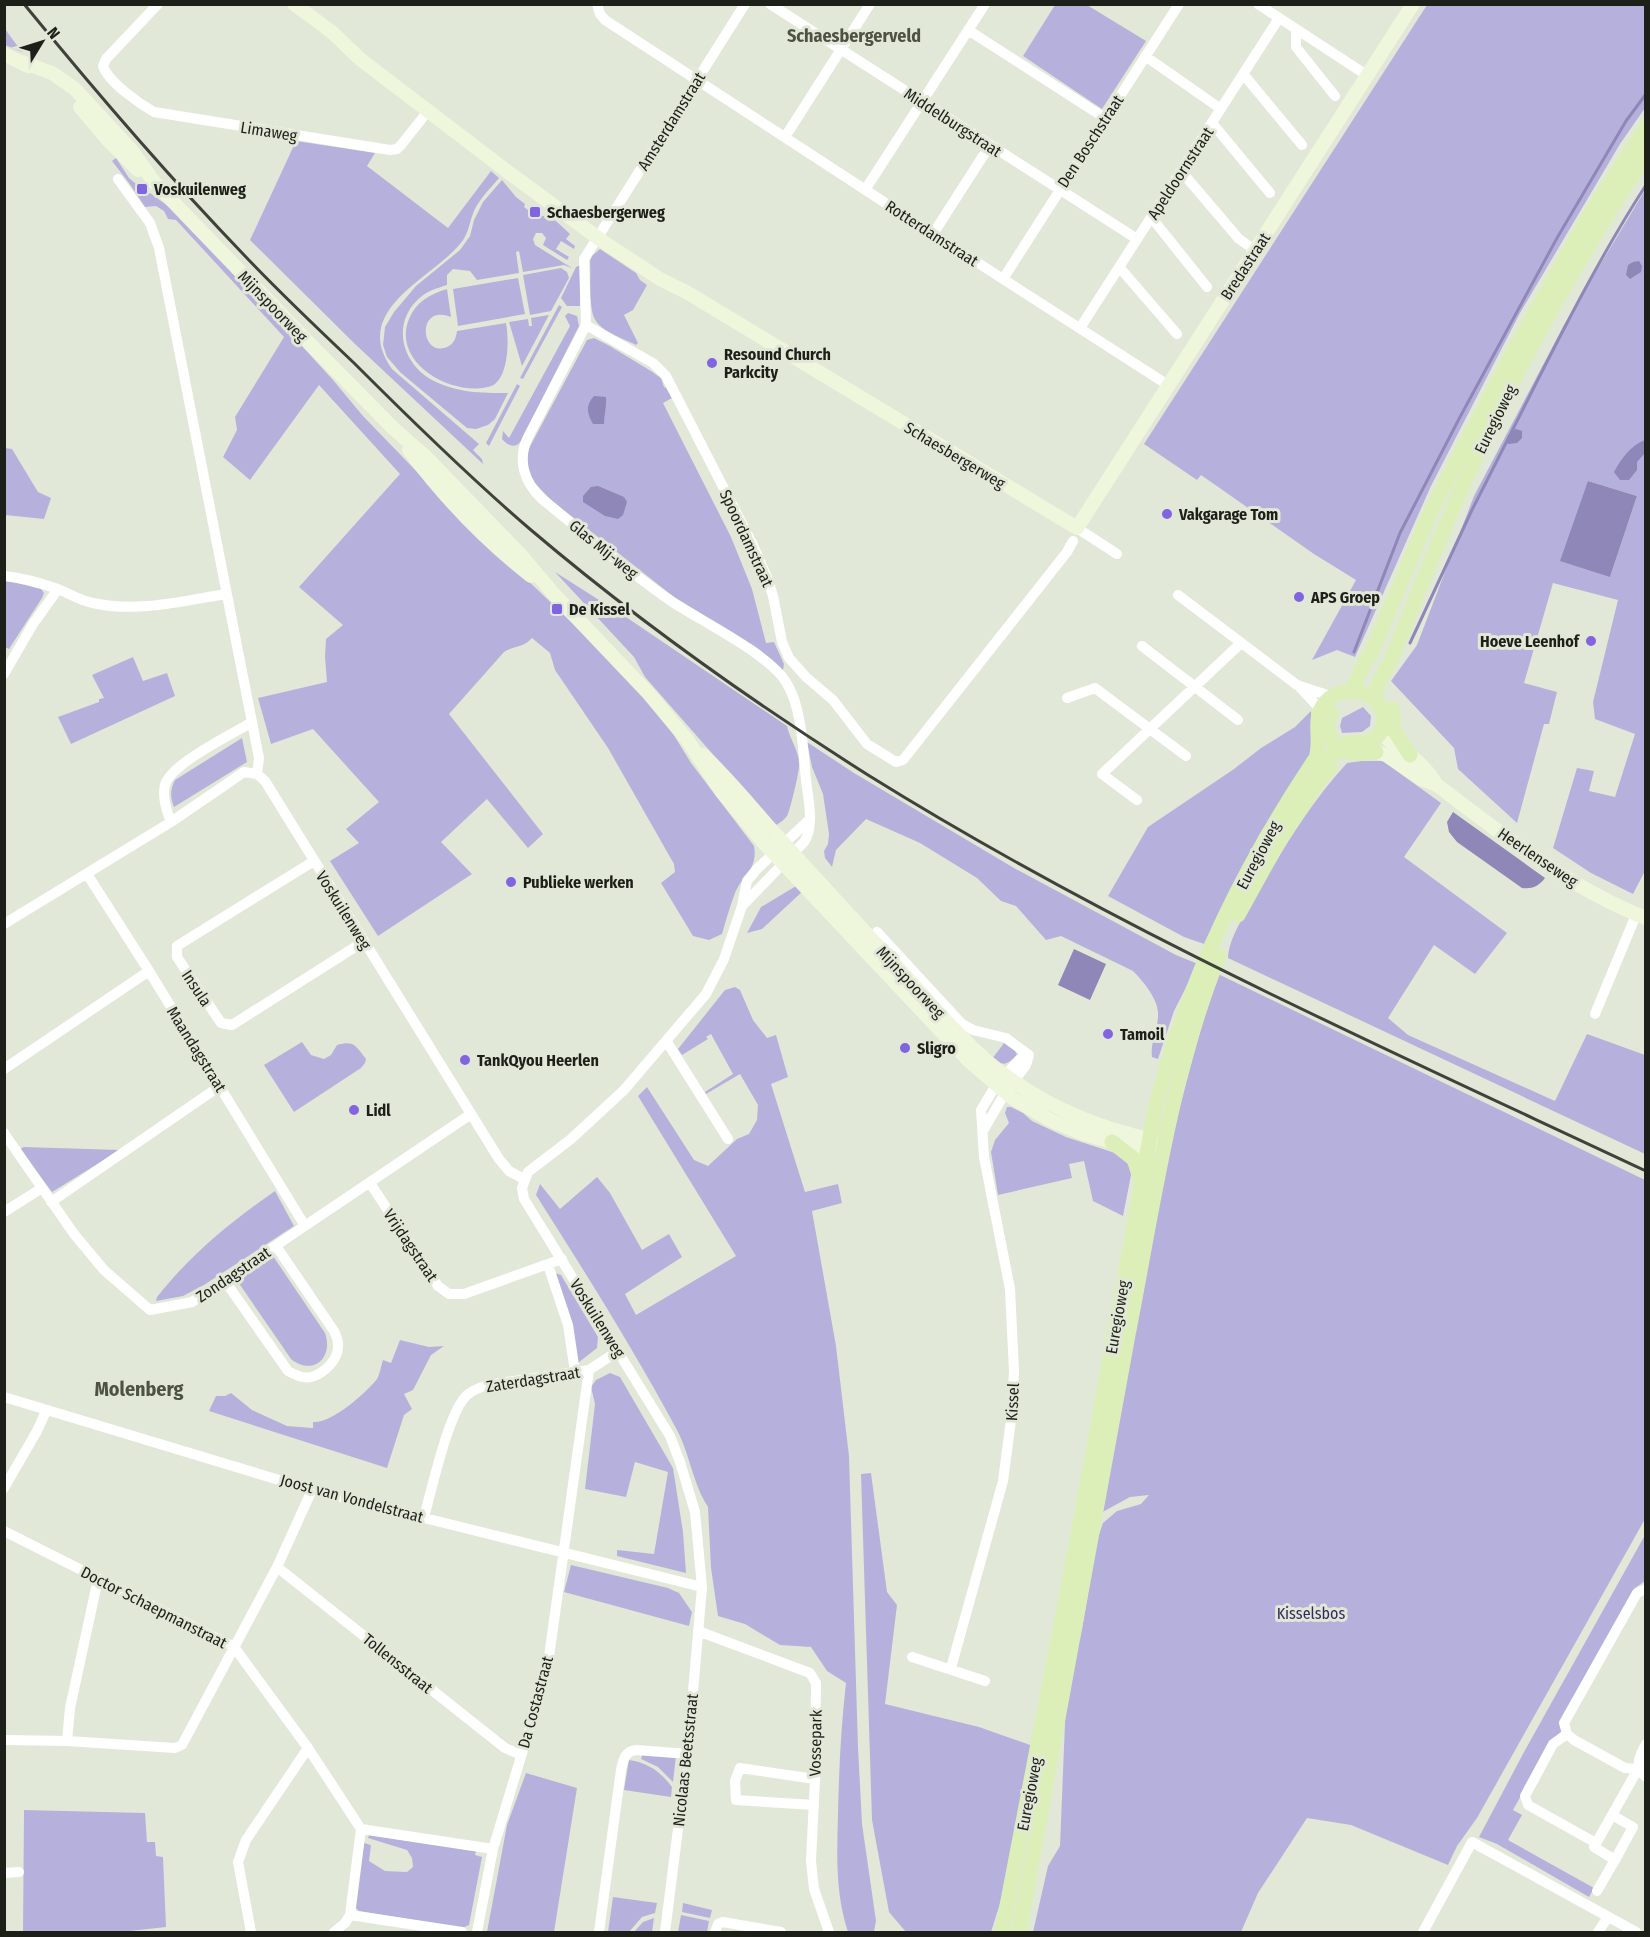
<svg xmlns="http://www.w3.org/2000/svg" width="1650" height="1937" viewBox="0 0 1650 1937" font-family="'Fira Sans Condensed',sans-serif">
<style>
.green{fill:#b6b1dc;fill-rule:evenodd}
.water{fill:#8e87b7}
.lines{fill:none;stroke-linecap:round;stroke-linejoin:round}
.stream{stroke:#8e87b7;stroke-width:3}
.street{stroke:#fff;stroke-width:10}
.secondary{stroke:#eef7dc;stroke-width:14}
.primary{stroke:#dcefb9;stroke-width:15}
.rail{stroke:#3f423a;stroke-width:3}
.poi-dot{fill:#8164df;stroke:#e2e8d8;stroke-width:2}
.labels{text-anchor:middle;stroke-width:6;stroke-linejoin:round;paint-order:stroke}
.street-label{font-size:16px;fill:#1d1f19;stroke:#e2e8d8}
.poi-label{font-size:16px;font-weight:bold;fill:#1d1f19;stroke:#e2e8d8;text-anchor:start}
.park-label{font-size:16px;fill:#352763;stroke:#e2e8d8}
.neighbourhood-label{font-size:18px;font-weight:bold;fill:#4d5245;stroke:#e2e8d8}
.quarter-label{font-size:20px;font-weight:bold;fill:#4d5245;stroke:#e2e8d8}
</style>
<rect width="100%" height="100%" fill="#e2e8d8"/>
<!-- green -->
<path class="green" d="M1055,5H1087L1146,41L1102,109L1023,56Z
M1427,5H1645V108L1620,144L1520,313L1431,486L1355,657L1337,650L1312,660L1356,580L1314,554L1201,475L1197,480L1144,444Z
M4,29H5L22,52L5,45Z
M296,141L375,153L367,166L448,228L491,171L499,178C490,189 480,198 474,211C469,223 469,234 460,244C430,280 350,310 392,369L479,444L473,450L482,459L483,464L355,344L250,240Z
M116,158L129,178L148,194L150,193L175,211L261,301L333,380L363,416L449,505L614,663L669,727L691,763L754,846C758,870 743,874 735,893C730,906 726,920 722,934L709,940L693,936L661,883L675,872L674,864L608,748L555,670L550,653L532,638C525,647 513,646 504,652L449,714L543,834L528,848L487,799L441,842L472,874L378,936L330,861L359,843L346,829L379,802L313,729L271,744L258,698L327,682L325,657L326,639L343,625L299,587L400,474L319,385L250,480L223,457L237,430L235,417L284,337L176,220L168,219L164,211L156,206L145,207L129,183L112,161Z
M502,180L516,197L525,204L524,207L528,210L530,208L538,214L556,221L570,234L566,239L575,246L574,249L561,241L556,249L569,257L567,260L543,245L546,238L542,233H536L533,239L535,245L572,268L564,265L523,272L519,251L516,252L519,273L477,280L470,271L453,269L447,275V285C438,288 429,290 422,296C391,320 400,362 432,380C457,393 481,393 508,393L495,419L488,425L476,429L467,428L401,373L387,357L383,345L385,327L394,312L416,286L460,250L470,236L474,220L483,202Z
M1645,190L1646,869L1633,894L1591,873L1553,848L1577,768L1594,771L1589,791L1615,797L1635,734L1595,719L1593,702L1618,600L1553,583L1524,683L1557,692L1549,724H1544L1517,823L1458,769L1454,748L1391,681L1417,645L1474,496L1564,325ZM1588,481L1637,496L1610,577Z
M600,249L636,273L640,280L647,285L633,310L624,315L638,343L636,345C625,339 604,333 596,321C588,311 591,274 590,261L592,256Z
M580,265V306H567L561,298L576,267Z
M561,268L567,272L569,278L551,311L530,315L523,275Z
M518,278L525,314L458,326L453,289Z
M447,289L451,317C416,303 420,358 447,347C454,344 456,338 457,331L506,323C509,338 509,373 495,384C491,387 487,387 482,388C446,393 392,361 409,319C416,302 430,294 447,289Z
M559,305L562,307L523,379L520,378Z
M568,313L577,316L579,326L521,441C515,449 508,446 502,439L503,431L509,438L570,326L565,316Z
M549,315L522,366L509,322L528,319L529,326H532L531,318Z
M594,338L608,345L651,371L661,378L664,387L666,388L672,398L663,403L731,537L752,589L766,643L774,642L784,664L783,670L674,597L551,500L532,480L528,469L527,452L587,340Z
M517,384L520,386L489,446L486,443Z
M5,448L12,449L38,492L51,498L44,519L5,515Z
M555,572L629,619L787,726C790,740 800,752 799,766C799,773 790,811 787,816C784,820 780,823 776,825L774,824L645,677L634,657Z
M5,580L41,589L44,593L42,598L9,649L5,647Z
M133,657L143,681L167,673L175,696L71,744L58,717L99,702V699L104,698L92,675Z
M1363,707L1371,716L1370,726L1362,732L1342,733L1340,726L1342,718Z
M1311,711L1312,754L1259,835L1210,946L1184,937L1108,896L1148,827L1234,769L1261,748L1295,727Z
M242,738L247,762L174,807C170,798 170,789 175,780Z
M807,742L854,773L1014,868L1176,955L1198,964L1174,1011L1158,1059L1152,1057C1150,1042 1158,1030 1158,1015C1159,1000 1143,981 1133,971L1061,936L1046,940L1016,906L1001,901L977,878L920,843L866,819L836,850L832,867L825,858L824,851L828,844L829,834L823,794L812,767Z
M1361,761H1383L1441,803L1404,857L1507,933L1475,974L1434,945L1388,1018L1408,1035L1555,1101L1587,1034L1645,1055V1154L1228,958C1229,937 1245,914 1256,896C1284,847 1308,806 1347,763Z
M796,886L803,891L762,929L747,933L761,907Z
M1216,973L1645,1180V1519L1477,1818L1457,1846L1448,1865L1351,1825L1307,1818L1258,1893L1241,1932H1033L1048,1866L1060,1846L1066,1698L1082,1629L1097,1540L1103,1523L1117,1511L1141,1504L1149,1495L1130,1497L1099,1514L1164,1164Z
M735,987L740,990L753,1020L767,1038L776,1035L788,1077L771,1084L805,1192L838,1184L842,1203L812,1211L836,1346L849,1456L858,1747L862,1824L876,1921L874,1931L871,1932H848C835,1893 837,1854 838,1813C839,1769 841,1726 846,1683L827,1671L811,1647L780,1645L745,1624L718,1616L711,1568L708,1507C693,1484 690,1455 677,1430C634,1350 585,1272 536,1195L540,1184L560,1209L597,1177L610,1193L642,1250L669,1234L682,1257L625,1294L636,1315L736,1256L638,1096L647,1087L694,1160L708,1166L737,1139L749,1134L757,1120L758,1105L740,1074L706,1094L705,1092L733,1074L711,1034L706,1037L708,1039L682,1055L678,1049L725,990Z
M302,1042L311,1055L324,1059L331,1055L337,1045C354,1040 356,1046 366,1059L365,1063L361,1068L294,1112L264,1065Z
M1004,1043L1015,1051L1017,1055C1008,1064 1004,1067 992,1059Z
M1007,1107H1011L1023,1113L1032,1121L1066,1137L1118,1154L1122,1156L1132,1170L1123,1216L1093,1201L1084,1161L1069,1164L1072,1178L998,1195L991,1152L995,1140L1009,1123L1005,1113Z
M24,1147L120,1150L52,1192L20,1149Z
M275,1191L294,1226L204,1285L183,1296L156,1301L157,1297C191,1254 230,1222 275,1191Z
M273,1256L325,1333C334,1359 312,1376 291,1359L236,1279Z
M555,1273L561,1275L598,1337L597,1348L578,1363Z
M400,1340L429,1347L444,1346L431,1355L413,1390L404,1394L412,1409L404,1415L387,1468L209,1411L216,1396H225L231,1393L252,1410L287,1426L313,1428V1422C331,1424 366,1393 377,1379C380,1374 381,1366 383,1360L391,1363Z
M610,1373L620,1377L673,1468L683,1532L686,1573L617,1556V1550L654,1554L668,1472L635,1462L626,1497L585,1489L595,1404L591,1387L596,1380Z
M871,1473L887,1592L897,1605L885,1704L979,1727L1033,1746L1010,1872L991,1932H906L889,1912L872,1820L861,1474Z
M1645,1535V1581L1635,1588L1568,1707L1562,1731L1552,1740L1513,1810L1522,1815L1508,1840L1594,1888L1589,1897L1497,1844L1479,1837L1524,1752Z
M571,1565L668,1588L679,1593L692,1612L689,1626L564,1592Z
M643,1753L676,1756L673,1782L658,1767L641,1759Z
M629,1760C648,1763 660,1771 672,1787L671,1797L624,1790Z
M526,1773L577,1788L554,1932H487L507,1825Z
M24,1810L145,1813L147,1842H155L156,1856L163,1857L166,1927L121,1932H23Z
M369,1835L476,1851L475,1855L482,1857L469,1925L462,1928L359,1911L354,1906L364,1843L371,1845L369,1861L385,1871L407,1872L413,1867L412,1858L407,1850L368,1838Z
M613,1897L657,1903L655,1913L642,1917L629,1932H608Z
M683,1903L712,1910L710,1918L682,1912Z
M681,1915L709,1921L707,1932H678Z
M654,1918L652,1932H634L643,1922Z"/>
<!-- water -->
<path class="water" d="M1639,261L1642,266L1641,272L1630,279L1626,275L1628,265L1633,262Z
M594,396L606,397C607,406 604,414 604,424H593C587,413 585,406 594,396Z
M1516,429L1522,431V438L1517,443L1508,444C1504,438 1510,431 1516,429Z
M1645,440V453L1637,462V470L1629,480H1620L1614,472C1621,459 1631,445 1645,440Z
M1588,481L1637,496L1610,577L1560,561Z
M598,486L624,497L627,502L623,515L618,519L605,516L583,502V496L591,487Z
M1453,812L1545,878C1538,887 1532,889 1522,888L1457,842L1449,832L1447,822Z
M1074,949L1106,964L1090,1000L1058,985Z"/>
<g class="lines">
<!-- stream -->
<path class="stream" d="M1511,433C1553,350 1595,264 1646,185
M1410,643L1471,512L1508,439
M1354,652L1400,533L1460,417L1557,238L1626,121L1646,94"/>
<!-- street -->
<path class="street" d="M158,4L106,59L103,66C108,82 140,104 154,112L390,150L397,149L401,145L428,111
M597,4L600,14L605,20L933,234L1168,385
M770,4L1137,239
M1258,4L1368,76
M1296,29V47L1335,96
M968,30L1105,118
M1145,56L1221,109
M1244,75L1302,145
M1212,123L1270,193
M785,137L870,4
M1181,171L1239,239L1255,250
M118,179L150,223L159,248L259,758L257,774
M865,190L985,4
M1151,217L1207,287
M933,234L990,145
M1120,268L1177,334
M1003,279L1179,4
M586,325L653,363L666,376L752,543L767,577L773,596L782,642L789,658L806,677L833,700L867,744L896,762L903,760L1067,552L1073,541
M1080,328L1279,18
M1077,528L1117,554
M4,576C23,578 41,583 58,589C70,594 81,601 93,603C137,613 182,601 226,594
M1178,595L1297,685L1333,697
M1142,646L1238,720
M4,674L33,624L58,589
M1298,685L1321,710
M1067,698L1095,688L1186,756
M1137,800L1102,774L1241,643
M171,822C166,810 162,797 165,785C170,764 233,734 252,722
M314,861L177,946V957L221,1023L232,1025L363,942
M87,874L149,971L305,1226
M742,906L804,842C815,827 808,798 806,780C803,750 802,707 786,682C769,654 701,621 671,601C626,570 584,533 542,499C524,482 517,460 528,437L586,325L584,259L745,4
M4,924L171,822L244,772L257,774L265,781L499,1159L509,1171L524,1179
M877,932L962,1024L973,1030L1006,1038L1029,1055
M1595,1014L1636,915
M667,1042L728,1139
M4,1069L149,971
M983,1131L1005,1093L1026,1065L1029,1055
M4,1133L74,1234L104,1270L150,1310L192,1302L471,1114
M370,1183L438,1286L449,1294H464L562,1259
M51,1202L220,1086
M4,1212L42,1188
M548,1265L568,1325L575,1372
M225,1281L288,1371C295,1375 303,1379 311,1377C325,1373 339,1359 338,1345C338,1340 336,1335 334,1331L276,1246
M4,1397L312,1490L702,1587
M4,1488L37,1431L46,1411
M424,1517C432,1489 448,1414 466,1396C472,1390 479,1388 487,1385L589,1370L618,1351
M4,1531L234,1647L308,1748L361,1829
M277,1567L505,1748L521,1755
M698,1631L810,1673L816,1683L815,1779L811,1861L814,1889L829,1932
M912,1657L985,1681
M951,1668L1003,1481L1011,1420L1014,1371L1010,1289L984,1157L981,1110L996,1085L1020,1059L1029,1055
M1567,1734L1553,1744L1525,1796L1528,1805L1596,1843
M4,1740L67,1741L175,1748L182,1745L277,1567L312,1490
M67,1741L70,1708L98,1579
M1646,1744C1639,1756 1634,1767 1646,1777
M814,1805L736,1800L735,1781L740,1768L815,1779
M1612,1815L1633,1827L1615,1860
M361,1829L350,1915L462,1932
M361,1829L493,1849
M4,1873L19,1872
M1597,1891L1615,1860L1594,1847L1638,1769L1625,1768L1574,1740L1567,1734L1564,1723L1637,1593L1646,1589
M251,1932L238,1862L246,1840L308,1748
M334,1932L345,1923L350,1915
M477,1932L493,1849L547,1671L589,1370
M599,1932L621,1770C623,1760 625,1751 636,1750L688,1754
M665,1932L688,1750L702,1587L695,1512L680,1462L670,1436L524,1199L522,1188L528,1172L571,1139L624,1090L706,994L724,959L742,906L747,881L757,869L809,820
M715,1932L718,1924L723,1922L781,1932
M1423,1932L1472,1842L1636,1932
M1598,1932L1608,1917"/>
<!-- secondary -->
<path class="secondary" d="M294,4L333,33L360,59L508,172L605,243L660,279L688,293L1077,528L1413,4
M4,54L28,66
M22,62L52,73L75,89L132,151L154,182L309,343L394,429L425,456L520,554L553,593L649,694L688,741L721,791L763,842L969,1061L1012,1098L1052,1121L1084,1134L1112,1142L1147,1148L1157,1145
M80,107L107,139L138,170
M409,450C444,497 485,540 531,576
M1382,731C1389,744 1399,748 1411,756C1422,764 1430,774 1437,785
M1376,752L1386,755L1421,779L1437,785C1500,833 1571,889 1646,918
M703,755C729,779 752,808 776,835C818,881 860,927 902,972C930,1002 956,1035 987,1061C1034,1101 1089,1126 1149,1139L1153,1142"/>
<!-- primary -->
<path class="primary" d="M1352,691L1365,661L1371,654L1431,511L1510,358L1586,221L1646,127
M1374,698L1379,681L1391,660C1418,594 1443,527 1473,463C1523,356 1581,253 1646,154
M1392,709L1394,730L1410,755
M1331,713C1322,730 1334,749 1352,753C1360,755 1368,753 1376,752
M1238,915L1279,841L1323,775L1330,769
M1112,1142L1134,1159L1140,1178
M1002,1932L1076,1545L1155,1109C1186,984 1244,865 1316,758C1322,741 1313,723 1322,707C1340,677 1395,693 1382,731C1368,749 1363,739 1347,744C1334,748 1327,763 1323,775
M1019,1932C1054,1733 1090,1534 1128,1335C1153,1208 1170,1077 1219,956"/>
<!-- rail -->
<path class="rail" d="M24,4C95,91 168,176 245,256C280,293 317,328 354,363C411,420 469,477 531,530C637,620 751,701 868,775C1115,929 1382,1047 1646,1171"/>
</g>
<!-- markers -->
<g class="poi-dot">
<rect x="136" y="183" width="12" height="12" rx="3"/>
<rect x="529" y="206" width="12" height="12" rx="3"/>
<circle cx="712" cy="363" r="6"/>
<circle cx="1167" cy="514" r="6"/>
<circle cx="1299" cy="597" r="6"/>
<rect x="551" y="603" width="12" height="12" rx="3"/>
<circle cx="1591" cy="641" r="6"/>
<circle cx="511" cy="882" r="6"/>
<circle cx="1108" cy="1034" r="6"/>
<circle cx="905" cy="1048" r="6"/>
<circle cx="465" cy="1060" r="6"/>
<circle cx="354" cy="1110" r="6"/>
</g>
<g class="labels">
<!-- street labels -->
<g class="street-label">
<text transform="translate(671 121) rotate(-58)" y="6">Amsterdamstraat</text>
<text transform="translate(953 122) rotate(33)" y="6">Middelburgstraat</text>
<text transform="translate(269 131) rotate(9)" y="6">Limaweg</text>
<text transform="translate(1090 141) rotate(-57)" y="6">Den Boschstraat</text>
<text transform="translate(1180 173) rotate(-57)" y="6">Apeldoornstraat</text>
<text transform="translate(932 233) rotate(33)" y="6">Rotterdamstraat</text>
<text transform="translate(1245 266) rotate(-57)" y="6">Bredastraat</text>
<text transform="translate(273 306) rotate(46)" y="6">Mijnspoorweg</text>
<text transform="translate(1495 419) rotate(-64)" y="6">Euregioweg</text>
<text transform="translate(955 455) rotate(31)" y="6">Schaesbergerweg</text>
<text transform="translate(747 538) rotate(65)" y="6">Spoordamstraat</text>
<text transform="translate(604 549) rotate(39)" y="6">Glas Mij-weg</text>
<text transform="translate(1258 855) rotate(-62)" y="6">Euregioweg</text>
<text transform="translate(1538 857) rotate(34)" y="6">Heerlenseweg</text>
<text transform="translate(344 910) rotate(58)" y="6">Voskuilenweg</text>
<text transform="translate(911 982) rotate(47)" y="6">Mijnspoorweg</text>
<text transform="translate(197 988) rotate(56)" y="6">Insula</text>
<text transform="translate(197 1049) rotate(58)" y="6">Maandagstraat</text>
<text transform="translate(411 1245) rotate(56)" y="6">Vrijdagstraat</text>
<text transform="translate(233 1274) rotate(-34)" y="6">Zondagstraat</text>
<text transform="translate(1117 1317) rotate(-80)" y="6">Euregioweg</text>
<text transform="translate(598 1318) rotate(58)" y="6">Voskuilenweg</text>
<text transform="translate(533 1379) rotate(-9)" y="6">Zaterdagstraat</text>
<text transform="translate(1012 1402) rotate(-87)" y="6">Kissel</text>
<text transform="translate(352 1498) rotate(15)" y="6">Joost van Vondelstraat</text>
<text transform="translate(154 1607) rotate(27)" y="6">Doctor Schaepmanstraat</text>
<text transform="translate(398 1663) rotate(39)" y="6">Tollensstraat</text>
<text transform="translate(535 1702) rotate(-75)" y="6">Da Costastraat</text>
<text transform="translate(815 1743) rotate(-89)" y="6">Vossepark</text>
<text transform="translate(685 1760) rotate(-84)" y="6">Nicolaas Beetsstraat</text>
<text transform="translate(1029 1794) rotate(-79)" y="6">Euregioweg</text>
</g>
<!-- poi labels -->
<g class="poi-label">
<text x="154" y="195">Voskuilenweg</text>
<text x="547" y="218">Schaesbergerweg</text>
<text x="724" y="360">Resound Church<tspan x="724" dy="18">Parkcity</tspan></text>
<text x="1179" y="520">Vakgarage Tom</text>
<text x="1311" y="603">APS Groep</text>
<text x="569" y="615">De Kissel</text>
<text x="1579" y="647" text-anchor="end">Hoeve Leenhof</text>
<text x="523" y="888">Publieke werken</text>
<text x="1120" y="1040">Tamoil</text>
<text x="917" y="1054">Sligro</text>
<text x="477" y="1066">TankQyou Heerlen</text>
<text x="366" y="1116">Lidl</text>
</g>
<!-- park labels -->
<g class="park-label">
<text x="1311" y="1619">Kisselsbos</text>
</g>
<!-- neighbourhood labels -->
<g class="neighbourhood-label">
<text x="854" y="42">Schaesbergerveld</text>
</g>
<!-- quarter labels -->
<g class="quarter-label">
<text x="139" y="1396">Molenberg</text>
</g>
</g>
<!-- border -->
<rect width="1650" height="1937" fill="none" stroke="#1d1f19" stroke-width="12"/>
<!-- north arrow -->
<g transform="translate(42 42) rotate(52)" stroke="#e2e8d8" stroke-width="4.5" paint-order="stroke">
<path d="M0-4.5L10 22L0 15L-10 22Z" fill="#1d1f19"/>
<text y="-9" font-size="16" font-weight="bold" text-anchor="middle" fill="#1d1f19">N</text>
</g>
</svg>
